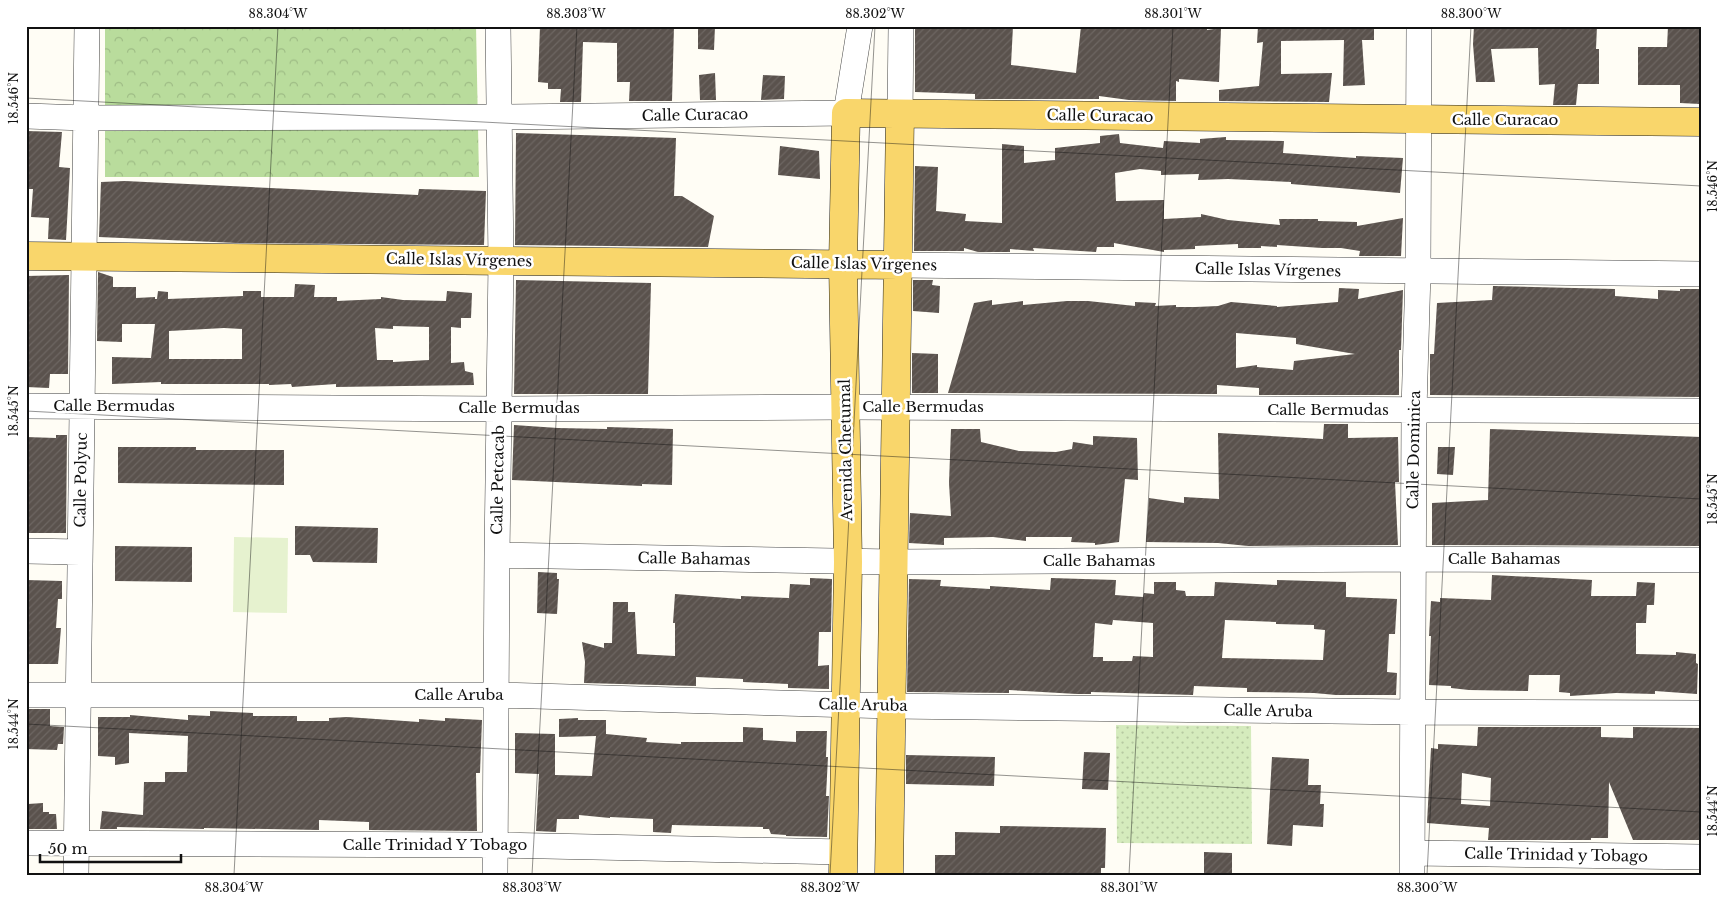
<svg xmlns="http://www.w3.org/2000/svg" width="1727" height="901" viewBox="0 0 1727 901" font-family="'Libre Baskerville',serif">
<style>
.forest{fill:url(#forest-crowns)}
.park{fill:url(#park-dots)}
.pitch{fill:#e6f2cf}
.building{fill:url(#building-hatch);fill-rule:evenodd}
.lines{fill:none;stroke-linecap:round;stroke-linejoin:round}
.minor-casing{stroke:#444;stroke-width:26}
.major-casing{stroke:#222;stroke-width:29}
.minor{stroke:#fff;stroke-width:25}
.major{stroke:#f9d66b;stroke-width:28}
.ticks{fill:none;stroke:#111;stroke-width:1;stroke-opacity:0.45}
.labels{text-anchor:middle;stroke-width:5;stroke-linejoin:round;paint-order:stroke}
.street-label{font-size:15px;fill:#111;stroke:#fff}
.neatline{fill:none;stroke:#111;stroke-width:2}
.ticks-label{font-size:12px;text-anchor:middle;fill:#111}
</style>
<defs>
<pattern id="forest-crowns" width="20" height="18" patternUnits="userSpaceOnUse" patternTransform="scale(1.25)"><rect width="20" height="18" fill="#b9dc9c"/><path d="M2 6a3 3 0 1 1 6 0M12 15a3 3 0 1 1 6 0" fill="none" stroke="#9ebc85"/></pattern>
<pattern id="park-dots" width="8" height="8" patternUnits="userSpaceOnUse" patternTransform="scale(1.25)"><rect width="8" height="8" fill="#d5ebbd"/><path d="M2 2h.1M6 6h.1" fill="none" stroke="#b6c8a1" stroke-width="1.8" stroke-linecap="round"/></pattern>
<pattern id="building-hatch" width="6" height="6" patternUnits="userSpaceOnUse" patternTransform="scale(1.25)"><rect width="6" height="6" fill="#5a524d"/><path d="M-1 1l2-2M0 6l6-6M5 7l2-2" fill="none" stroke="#6d6662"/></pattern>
</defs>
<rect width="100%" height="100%" fill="#fffdf5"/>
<!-- forest -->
<path class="forest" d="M105,26H476L479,177H105Z"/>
<!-- park -->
<path class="park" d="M1116,725L1251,726L1252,844L1117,843Z"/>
<!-- pitch -->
<path class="pitch" d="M234,537L288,538L287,613L233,612Z"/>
<!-- building -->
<path class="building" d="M540,26H674L672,101H629L630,82H617V43L583,42L581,102H560L561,89H548V83L538,82Z
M698,26H715L714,50L698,49Z
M915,26H1013L1011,65L1076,73L1081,26H1207V30L1221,28L1219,82L1179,79V82L1176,81V101L1129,100L1099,96V99H975V94L915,92Z
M1258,26H1374V40H1362L1365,85L1343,86L1344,40L1281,41V74L1332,73L1329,102L1219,101V90L1259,86L1263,42L1257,43Z
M1474,26H1597L1596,49H1599V84H1578L1576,105H1553L1555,84L1539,85L1538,48L1491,49L1495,82H1476L1473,44Z
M1668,26H1700V104L1680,103V85H1638V47H1667Z
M715,73L716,100H700L699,75Z
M763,75L785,76L784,99L761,100Z
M26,131L62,132L59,167L70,168L66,240L48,239L49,218L31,217L33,189H26Z
M516,133L676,138L674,196H682L714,216L708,247L515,245Z
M1119,134L1120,143L1163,148L1164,141L1200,143V139L1226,137V140L1284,141L1283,153L1356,158V156L1403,158L1400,193L1291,184V182L1228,179L1198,180L1199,174L1161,175V171L1140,169L1115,173L1116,201L1164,200V219L1201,217V214L1228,220L1280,225L1279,219H1318V221L1357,222V226L1403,218L1401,256H1359L1360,251L1341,248H1322L1277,245V247L1261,246V248H1238V244L1195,246V249L1164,250V252L1114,243V247H1097L1096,252L1033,248L1034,251L1010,249V252H978L964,248V251H914L915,166L938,167L936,211L966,214L965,221L1002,223V144L1024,146V163L1055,160V148L1100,143V136Z
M780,146L819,151L820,179L778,175Z
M125,181L418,195L419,189L486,191L484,245L237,243L99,237L101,182Z
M98,272L113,277V287H136V298L155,297V299H157L158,291L168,292V299L243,296V291H261V297H294L295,284L315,285L314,297H337V301L381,299V297L403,300L446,301L447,291L472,293L471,318H461V328L451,327V363L464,362L465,371L473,373L474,385L336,387V384L292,387L291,384L269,385V384H161V382L112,384V357L151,358L155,324H122V342L97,341ZM393,326L429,327V360L393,362V360H377L375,328L393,329ZM224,328L242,329V359H169V331Z
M69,275L68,374H50L49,388L26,387V276Z
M516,280L651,283L648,394H514Z
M913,280H933L932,285L940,286L939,313L913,311Z
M1493,286L1615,289V296L1658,299V290L1680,291V289H1701V397L1430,395V354H1434L1437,303L1492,300Z
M1339,288L1359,289L1358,299L1403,290L1401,350H1399V395H1259V388L1217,385V394H1210L948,393L974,303L992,300V305L1023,301V305L1067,301H1088L1135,306V302L1156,303L1155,306L1176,305V307H1195L1218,306L1231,302L1277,306V307L1338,302ZM1236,333L1296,338V344L1355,354L1294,361L1293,370L1257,367V365L1236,368Z
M912,353L938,354V393H912Z
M1324,424H1348V438L1398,437L1399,482H1395L1398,545L1248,546L1218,543L1146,542L1149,498L1184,503V497L1219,499L1218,433L1323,439Z
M514,425L558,428L607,429V427L673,429L672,485L642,484V486L512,480Z
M951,429H980L981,442L1019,451L1056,452L1072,449L1073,442L1093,445V436L1137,438L1138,480L1125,479L1119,542L1095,545V543L1071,542L1072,537H1026V541L993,537L944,538V545L909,543L910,513L951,516L949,483Z
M1490,429L1701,437V546L1432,545V503L1488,500Z
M56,435H67L66,533H26V437L56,438Z
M118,447H196V450H284V485L118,483Z
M1438,447H1455L1453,475L1437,474Z
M295,526L378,528L377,563L313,562L310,555H295Z
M115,546L192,547V582L115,581Z
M538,572L557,573V579H559L557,614L537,613Z
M1492,575L1592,580L1591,596H1636L1637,582L1655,583L1654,605H1647L1646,623H1636V654L1676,655V652L1696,654V663L1698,664L1697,694L1655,691V694L1616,693L1570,696V693L1559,692L1560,675H1529L1528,691L1469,690L1451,688V686L1429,685L1431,636H1429L1431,601L1440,602V598L1491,600Z
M810,578L832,579L831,632H819L818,666L829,665V689L788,688V684L743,682V679L696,677V686L584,683L585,662L582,642L604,648V643H612L613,602H628V612H635L637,654L675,656V623H673L675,594L741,599V596L789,598L790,584L810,585Z
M1051,578L1116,580L1115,595L1143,597L1144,593L1154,594V582H1176V590L1185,591L1186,596H1214L1215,582L1277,585V580L1346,582V597L1397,599L1395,634H1389L1387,672L1397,673L1396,695H1336L1314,693L1247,692V688L1194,686L1193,695L1091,692V694H1077L1009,690V693L907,692L909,579L941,580L940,586L990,589V586L1050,590ZM1113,620L1153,623V657L1133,656L1132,661H1103V657H1093L1095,623L1112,625ZM1225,620L1276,622V624L1314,625V629L1325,630L1323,660L1222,658Z
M26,580L62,581V599H58L56,628H61L58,664H26Z
M26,709H50V726L64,727L63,744H58L57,750L26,749Z
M210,711L253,713V716H297V721H329V718L347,717L419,722V719L445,721V718L482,720L480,773H476L477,831L369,830V822L319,820V830L204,828V829L117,827V829H100L102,811L143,815L144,782H165V772H187L188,736L129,733V763L115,765V757L98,756V717H130V715L188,720V715L210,716Z
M578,718V720H606V734L647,738L646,742L681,744V742H743V727L763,728V740L796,742V731H827L826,757H828L826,796H829L827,837L786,836V835L771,834L769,829H763V827L714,826L672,825L671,833L653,832V819L610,817V818L579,815V819H557L556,832L536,831L539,774L515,773V733L555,734V775L592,776L596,736L559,737V719Z
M1478,727H1601V737L1633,738V727L1701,728V840H1633L1609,782L1608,838H1591V840H1488L1489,828L1427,823L1431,748L1438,749V744L1477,746ZM1462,773L1491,778L1490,806L1461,804Z
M1084,752L1110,753L1108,790L1082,789Z
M906,755L995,757L994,786L906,784Z
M1272,757L1309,759L1308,785H1321L1320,804H1324L1323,827L1293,825L1292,846L1267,844Z
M43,803V812H49V814H56L57,829H28V804Z
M1000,826L1106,828L1105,868H1101V875L935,874V855H955V832L1000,833Z
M1204,852L1232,853V875H1204Z"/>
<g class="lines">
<defs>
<path id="minor" d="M900,114L901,26
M26,116L85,118L498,117L846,113L860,26
M898,265L1701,274
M26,406L499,409L846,407L1701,411
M26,551L80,552
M497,555L894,562L1412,559L1701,560
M26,695H496L892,706L1411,712L1701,713
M26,843L495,845L843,852
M1412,853L1701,857
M76,875L87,26
M495,875L497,555L501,261L498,26
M1412,875L1414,410L1418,272L1419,26"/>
<path id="major" d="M26,256L898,265
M843,875L848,562L843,264L846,113L1701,122
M889,875L900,114"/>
</defs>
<!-- minor casing -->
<use href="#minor" class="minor-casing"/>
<!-- major casing -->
<use href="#major" class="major-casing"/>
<!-- minor -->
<use href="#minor" class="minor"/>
<!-- major -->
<use href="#major" class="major"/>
</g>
<!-- ticks -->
<path class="ticks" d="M26,98L1701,186M26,411L1701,499M26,724L1701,812M234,875L278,26M532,875L577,26M830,875L875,26M1129,875L1173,26M1427,875L1471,26"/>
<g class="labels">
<!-- street labels -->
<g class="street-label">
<text transform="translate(695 115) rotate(-1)" y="5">Calle Curacao</text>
<text transform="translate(1100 116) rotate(1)" y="5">Calle Curacao</text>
<text x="1505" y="125">Calle Curacao</text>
<text transform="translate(459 260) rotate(1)" y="5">Calle Islas Vírgenes</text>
<text transform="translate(864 264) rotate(1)" y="5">Calle Islas Vírgenes</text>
<text transform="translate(1268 270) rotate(1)" y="5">Calle Islas Vírgenes</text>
<text x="114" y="411">Calle Bermudas</text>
<text x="923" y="412">Calle Bermudas</text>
<text x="519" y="413">Calle Bermudas</text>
<text x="1328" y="415">Calle Bermudas</text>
<text transform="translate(846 450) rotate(-91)" y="5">Avenida Chetumal</text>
<text transform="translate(1414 450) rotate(-89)" y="5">Calle Dominica</text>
<text transform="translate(81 480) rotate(-89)" y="5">Calle Polyuc</text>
<text transform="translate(498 480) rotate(-89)" y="5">Calle Petcacab</text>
<text transform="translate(694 559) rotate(1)" y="5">Calle Bahamas</text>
<text x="1504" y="564">Calle Bahamas</text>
<text x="1099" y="566">Calle Bahamas</text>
<text x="459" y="700">Calle Aruba</text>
<text transform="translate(863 705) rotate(1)" y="5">Calle Aruba</text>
<text transform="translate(1268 711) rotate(1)" y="5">Calle Aruba</text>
<text x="435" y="850">Calle Trinidad Y Tobago</text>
<text transform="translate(1556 855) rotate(1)" y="5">Calle Trinidad y Tobago</text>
</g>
</g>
<!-- border -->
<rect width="1727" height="901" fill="none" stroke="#ffffff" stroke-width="55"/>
<!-- scale -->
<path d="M40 854v8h141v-8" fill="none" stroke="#111111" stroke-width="2.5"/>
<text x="48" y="854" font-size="15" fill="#111111" stroke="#ffffff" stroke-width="4" paint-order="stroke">50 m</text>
<rect x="28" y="28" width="1672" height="846" class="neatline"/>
<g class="ticks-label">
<text x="278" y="18">88.304°W</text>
<text x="576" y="18">88.303°W</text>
<text x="875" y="18">88.302°W</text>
<text x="1173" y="18">88.301°W</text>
<text x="1471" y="18">88.300°W</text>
<text transform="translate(14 98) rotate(-90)" y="4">18.546°N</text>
<text transform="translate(1713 186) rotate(-90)" y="4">18.546°N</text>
<text transform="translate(14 411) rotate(-90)" y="4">18.545°N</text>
<text transform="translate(1713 499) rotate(-90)" y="4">18.545°N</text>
<text transform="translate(14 724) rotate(-90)" y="4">18.544°N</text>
<text transform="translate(1713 811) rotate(-90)" y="4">18.544°N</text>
<text x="234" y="892">88.304°W</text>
<text x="532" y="892">88.303°W</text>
<text x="830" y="892">88.302°W</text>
<text x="1129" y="892">88.301°W</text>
<text x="1427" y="892">88.300°W</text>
</g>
</svg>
